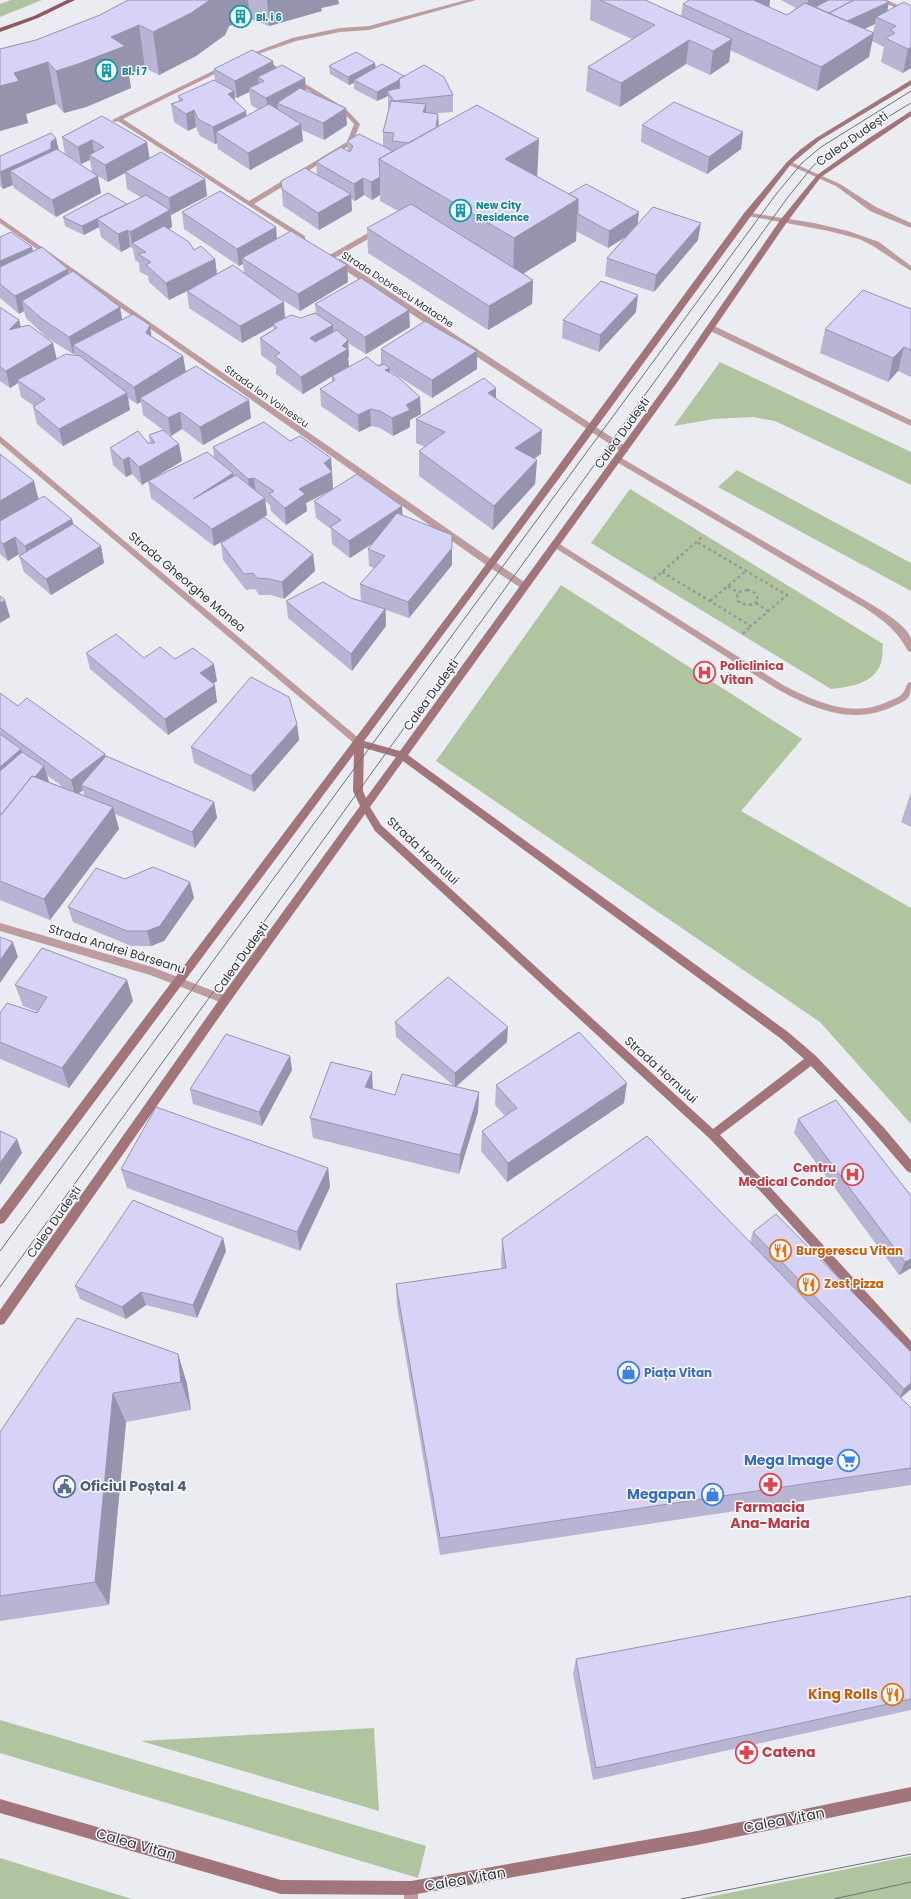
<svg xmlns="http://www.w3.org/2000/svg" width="911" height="1899" viewBox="0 0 911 1899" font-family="Poppins,sans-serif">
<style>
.green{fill:#b0c4a0}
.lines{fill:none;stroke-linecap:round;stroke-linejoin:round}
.path{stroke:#98999e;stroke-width:2.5;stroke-dasharray:3 3;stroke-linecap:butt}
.lane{fill:#bc9c9f;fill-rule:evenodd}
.street{fill:#bc9c9f;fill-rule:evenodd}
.secondary{fill:#a2757a;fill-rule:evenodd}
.primary{fill:#8f5960;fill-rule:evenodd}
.tram{stroke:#717175;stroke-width:1}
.wall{fill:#b8b5d4;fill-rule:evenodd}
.shaded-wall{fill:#9694ad}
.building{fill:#d6d3f7;stroke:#9694ad}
.labels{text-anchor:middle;stroke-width:3;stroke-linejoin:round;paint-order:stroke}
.far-culture-label{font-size:10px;font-weight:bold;fill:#0d838f;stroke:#f8f9fe;text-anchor:start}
.far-street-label{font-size:10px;fill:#353638;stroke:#f8f9fe}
.street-label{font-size:12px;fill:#353638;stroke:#f8f9fe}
.health-label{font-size:12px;font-weight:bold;fill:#be3a42;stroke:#f8f9fe;text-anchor:start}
.food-label{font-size:12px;font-weight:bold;fill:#c56008;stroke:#f8f9fe;text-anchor:start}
.shop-label{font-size:12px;font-weight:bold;fill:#366cbe;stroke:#f8f9fe;text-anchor:start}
.near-shop-label{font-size:14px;font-weight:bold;fill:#366cbe;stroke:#f8f9fe;text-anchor:end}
.near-service-label{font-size:14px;font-weight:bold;fill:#4e5e75;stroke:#f8f9fe;text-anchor:start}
.near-health-label{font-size:14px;font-weight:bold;fill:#be3a42;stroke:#f8f9fe}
.near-food-label{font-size:14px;font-weight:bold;fill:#c56008;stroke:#f8f9fe;text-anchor:end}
.near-street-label{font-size:14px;fill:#353638;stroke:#f8f9fe}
</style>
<rect width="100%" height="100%" fill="#ebebf2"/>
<!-- green -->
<path class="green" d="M11,0H42L0,17V4Z
M720,362L911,452V485L775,421L753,417L713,419L674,426Z
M737,470L911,563V591L718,487Z
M630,489L883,644C882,650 883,657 881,663C874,684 849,687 831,689L591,543Z
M561,585L802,739L741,811L911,908V1124L820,1022L436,761Z
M0,1720L426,1846L418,1878L0,1753Z
M374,1728L379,1811L141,1741Z
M911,1856V1899H698L704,1898Z
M0,1858L132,1899H0Z"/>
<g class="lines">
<!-- path -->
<path class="path" d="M662,572L751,626L787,595L697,542
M654,579L702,537
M728,586L739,593
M747,590C754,591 757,594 758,601C751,606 745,606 738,601L737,595L741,591Z
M710,601L746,571
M756,603L768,611
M743,634L751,626"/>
<!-- lane -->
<path class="lane" d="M787,162H791L840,184L876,207L911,223V228L870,211L836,186L787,164Z
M745,212L814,223L848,231L879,242L911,266V271L873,246L859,239L829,231L748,216L744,214Z
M375,229L382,231L333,259L326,257Z
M708,326H714L911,420V426L708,330Z
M618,456L871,604C882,611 908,626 911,639C911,643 911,648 911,652L908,651C896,629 885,622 865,608L615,461L614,459Z
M555,541L783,685C816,702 853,719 889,701C893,699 900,697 902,694C905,691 906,686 908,683L911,682C911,699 909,699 894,706C854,726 813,709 777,689L552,546L551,544Z"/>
<!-- street -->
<path class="street" d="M466,0H476L369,30L340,32L296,41L247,58L242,57L292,38L340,28L369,26Z
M879,0H887L911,11V15Z
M260,59H264L345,108L360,124L352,144L254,204L305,236V240H302L118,121L115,122L112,120L225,65H229V67L123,119L249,201L347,142L354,124L341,110L260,61Z
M0,218L527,584L528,586L527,588H521L489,567L0,223Z
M334,259H340L628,448V452H622L334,263Z
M0,436L362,741L364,743L362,745H356L0,443Z
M0,923L152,967L229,997L230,1000L229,1003L225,1004L150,975L0,931Z
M411,1881L416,1883L418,1888V1899H404V1888L406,1883Z"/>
<!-- secondary -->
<path class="secondary" d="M911,80V85L820,140L791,164L751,216L566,469L364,741L400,751L672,377L781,219L817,175L866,140L911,111V116L821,177L787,222L678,381L408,755L788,1032L816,1056L885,1129L911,1160V1173L907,1171L862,1119L811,1066L720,1135L771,1188L911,1341V1354L907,1353L763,1194L709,1138L375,831L365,814L229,1003L4,1324L0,1325V1310L221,997L360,806L353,791L354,754L4,1223L0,1224V1210L467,590L745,212L787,162L801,149L816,138ZM364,748L396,757L366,798L363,791ZM403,761L780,1038L804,1059L713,1129L381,825L370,807Z
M911,1787V1801L697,1845L411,1895L281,1894L0,1813V1799L281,1880L411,1881L697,1831Z"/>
<!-- primary -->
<path class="primary" d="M67,0H75L38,18L0,32V28L34,16Z"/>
<!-- tram -->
<path class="tram" d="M0,1251L777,193L802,163L821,147L911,91
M0,1287L788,197L813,166L831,151L911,103
M681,1899L911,1854
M834,1899L911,1882"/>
</g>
<!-- wall -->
<path class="wall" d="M128,0H338L339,4L321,8L322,11L269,26L250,19L229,26L225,35L196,56L159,75L145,68L129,75L131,88L86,107L64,113L56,104L26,114L28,123L0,131V49L36,40L100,15Z
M591,0H645L681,16L683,4L769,7L787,15L796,8L781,0H885L887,11L911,6V68L903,73L881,62L884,47L872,41L869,57L817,91L730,50L729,62L710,75L686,64L620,107L586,91L588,67L632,39L590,20ZM875,24L873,33L864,29Z
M375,63L376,68L404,76L453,95V112L437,113L438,114L439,126L537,176L569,194L638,224L698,240L654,292L605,276L607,258L626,236L608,248L576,231V241L523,273L533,280L532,304L488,330L368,253L367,228L398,211L380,201V195L372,200L364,195L355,201L351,199L352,211L319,230L283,206L281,181L317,174L316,162L348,151L347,141L383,146V132L389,109L388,108V96L377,101L354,89V83L349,85L330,74L329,66Z
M214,69H274L305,78L306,90L347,125L324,140L302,130L303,141L250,170L218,149L217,143L215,144L200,136L196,127L188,131L174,122L171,104L179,101L178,96L215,81ZM249,92L251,105L259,110L246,116L235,101V97L237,98Z
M102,116L149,158L205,179L207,196L171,215L172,227L169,229L194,250L215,259L217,274L244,272L243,264L239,266L184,229L182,212L276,227L277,239L347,265L348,282L300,311L276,296L285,317L301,318L316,314L315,304L410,327L366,354L348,343L349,357L348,358L349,366L303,394L276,374V366L261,355L260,338L274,329L273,326L242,343L189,308L187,291L169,300L149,282L148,276L140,272L139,263L135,260L133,249L130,247L121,252L101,237L99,227L84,235L65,226L63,217L127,204V205L142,198L127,189L125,173L108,182L96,175L101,193L56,217L14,188L13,185L3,189L0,186V156L56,138L58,150L92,172L90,160L81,164L65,154L62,137Z
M642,125L743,132L741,149L707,174L641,142Z
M0,237L32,247L33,251L69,274L122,319L151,336L183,356L186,372L251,418L203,445L182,429L171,436L143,415L141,402L137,404L128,398L130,410L63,446L37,424L33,407L34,406L21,397L18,383L10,388L0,381V308L19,320L21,327L56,359L75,355L74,353L73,354L46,337L26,318L24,311L19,314L0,298Z
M911,309V377L898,371L888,382L820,353L825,329Z
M636,312L599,352L562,338L563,320Z
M381,349L477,351V369L432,398L390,371V373L421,414L410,420V427L393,436L380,428L371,426L359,432L321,406L320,389L332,382V376L381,364Z
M496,398L541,454L534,459L537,460L535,484L493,530L419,476V451L425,447L416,443V419Z
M149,435L179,444L182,461L150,480L214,458L213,447L290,441L331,458L333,489L306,503L307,511L286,525L271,511L270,505L265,501L267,515L264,517L313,554L315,571L284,599L271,595H259L255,589L246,590L223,560L221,543L225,540L214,546L151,498L148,481L142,485L132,474L126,477L113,465L110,448L150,443Z
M0,454L38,499L72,519L73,524L101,546L104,563L51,595L24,572L19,556L20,555L19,554L8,561L0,554Z
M314,501L403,516L452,565L409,618L386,610V626L352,671L288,618L286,601L351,598L368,603L361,601L360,584L374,568L369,566L368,549L372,544L350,558L332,544L331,529L316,518Z
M86,653L144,658L175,659L217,681L213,684L217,702L168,735L90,669Z
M0,693L18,706L105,754V756L214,802L217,818L195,848L115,814L119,829L50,920L0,900ZM47,775L63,787L49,782ZM83,790L84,795L79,793Z
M297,724L299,740L254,792L194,763L191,747Z
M911,792V827L901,822Z
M125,879L190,882L194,898L164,941L151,946H131L73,922L68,907Z
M127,980L133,1001L69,1088L0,1059V1013H37L38,1012L23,1006L15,985Z
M395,1022L507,1042L456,1087L479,1092L478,1112L459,1174L313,1138L310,1118L373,1089L395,1095L454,1086L396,1037Z
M290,1056L292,1070L262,1126L193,1104L190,1089Z
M496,1085L624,1103L507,1182L481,1151L482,1131L505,1116L495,1105Z
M798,1119L911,1196V1268L899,1275L794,1133Z
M328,1168L330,1187L300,1251L127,1188L121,1169Z
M753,1232L911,1352V1389L901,1398L911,1408V1485L440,1555L397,1306L396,1284L502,1269L501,1262L502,1239L750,1242Z
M223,1238L226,1251L197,1318L146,1305L126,1319L80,1299L75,1286Z
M178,1354L187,1384L191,1410L126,1422L109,1605L0,1621V1432Z
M911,1596V1710L593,1780L573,1674L576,1659Z"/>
<!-- shaded-wall -->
<path class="shaded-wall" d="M210,0H248L250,19L229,26L225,35L196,56L159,75L153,32Z
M267,0H338L339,4L321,8L322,11L269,26Z
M753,0H770L769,12Z
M808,0H832L806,13Z
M889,2L886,19L876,17L875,24L838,41L841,24Z
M139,25L145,68L129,75L131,88L86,107L64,113L56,71L111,37Z
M874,33L869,57L817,91L821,67Z
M732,39L729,62L710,75L713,51Z
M689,40L686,64L620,107L621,83Z
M911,47V68L903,73L908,49Z
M273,61L275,78L264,81L258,77L259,87L249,88V92L237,98L235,81Z
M48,62L56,104L26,114L28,123L0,131V86L14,73Z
M375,63L376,72L354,80V83L349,85L348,77Z
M305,78L306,95L277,103L278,110L268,115L266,98Z
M399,80V89L387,91L388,96L377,101V92Z
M234,91L236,108L228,94Z
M426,104V121L423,112Z
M346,108L347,125L324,140L323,123Z
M194,110L196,127L188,131L186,114Z
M246,111L248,128L216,132L217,143L215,144L213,127Z
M438,114L439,131L436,126Z
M301,124L303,141L250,170L248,153Z
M743,132L741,149L707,174L709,157Z
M56,138L60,155L10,171L13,185L3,189L0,172Z
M539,139L537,181L505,159Z
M92,140L95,157L89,155L90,160L81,164L78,147Z
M147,142L150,160L125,172V173L108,182L105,165Z
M98,176L101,193L56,217L52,200Z
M380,177V195L372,200L371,182Z
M363,178L364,195L355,201L354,184Z
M205,179L207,196L171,215L169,198Z
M351,194L352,211L319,230L318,213Z
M578,199L576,241L513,280L514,238Z
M127,204L128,212L97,219L99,227L84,235L82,226Z
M170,210L172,227L138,247L132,243L130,232Z
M639,212L637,230L608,248L609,231Z
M701,223L698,240L654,292L656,275Z
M276,227L277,244L242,258L243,264L239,266L237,249Z
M128,230L130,247L121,252L118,234Z
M32,247L36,264L0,280V261Z
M215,259L217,276L169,300L166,283Z
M347,265L348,282L300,311L298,294Z
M68,269L71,286L22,301L24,311L19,314L15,296Z
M533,280L532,304L488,330L489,306Z
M638,295L636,312L599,352L600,335Z
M284,302L285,319L273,324V326L242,343L240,326Z
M120,307L123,324L73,345L74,353L73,354L69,337Z
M409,310L410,327L366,354L365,337Z
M19,320L23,337L9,330Z
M150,325L152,342L146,333Z
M333,325L334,343L312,355L310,338Z
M348,340L349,357L348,358L349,366L303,394L301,377L342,346Z
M53,343L57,360L17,380L18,383L10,388L6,371Z
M904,347L898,371L888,382L893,358Z
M477,351V369L432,398V380Z
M183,356L186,374L140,398L141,402L137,404L134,387Z
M390,368V385L385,370Z
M496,388V412L488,393Z
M127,393L130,410L63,446L59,429Z
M420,397L421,414L410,420V427L393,436L392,418L406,405Z
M249,400L251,418L203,445L200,427Z
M370,409L371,426L359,432L358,415Z
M180,412L182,429L171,436L168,418Z
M542,430L541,454L514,472L515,448Z
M179,444L182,461L142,485L139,467Z
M129,457L132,474L126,477L123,460Z
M331,458L333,489L306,503L307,511L286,525L285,508L299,489L324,463Z
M537,460L535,484L493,530L494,506Z
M233,473L235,490L193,499Z
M254,478L256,495L250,496L248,479Z
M34,481L40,505L0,528V501Z
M265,498L267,515L214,546L212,529Z
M402,506L403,523L350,558L349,541Z
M72,519L76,536L29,563L25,546Z
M452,535V565L409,618L408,602Z
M15,537L19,554L8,561L3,544Z
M101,546L104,563L51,595L46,579Z
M313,554L315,571L284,599L282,582Z
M5,600L10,617L0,623V603Z
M385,609L386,626L352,671L351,654Z
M214,664L217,681L203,690L200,673Z
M215,685L217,702L168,735L165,719Z
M297,724L299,740L254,792L251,776Z
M21,749L26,766L0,788V767Z
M105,754L109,770L81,785L83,790L75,796L71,780Z
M44,766L49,782L3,814Z
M214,802L217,818L195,848L192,832Z
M113,807L119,829L50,920L44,899Z
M190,882L194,898L164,941L151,946L147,931Z
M13,942L18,957L0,983V960Z
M127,980L133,1001L69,1088L62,1068Z
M508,1027L507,1042L455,1087V1073Z
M290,1056L292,1070L262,1126L259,1112Z
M372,1072L373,1092L365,1087Z
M627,1083L624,1103L507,1182L508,1163Z
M479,1092L478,1112L459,1174L460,1155Z
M17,1139L22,1153L0,1185V1163Z
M328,1168L330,1187L300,1251L297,1232Z
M223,1238L226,1251L197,1318L193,1305Z
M911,1259V1268L899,1275L905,1262Z
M141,1292L146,1305L126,1319L122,1307Z
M178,1354L187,1384L191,1410L181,1382Z
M911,1383V1389L897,1401L904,1389Z
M113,1393L126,1422L109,1605L95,1582Z"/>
<!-- building -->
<path class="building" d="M128,0H210L191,13L153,32L139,25L111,37L125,46L78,64L56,71L48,62L14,73L19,81L0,86V49L36,40L100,15Z
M600,0H645L732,39L713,51L689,40L621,83L588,67L655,25Z
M689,0H753L787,15L805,3L874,33L821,67L683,4Z
M829,0H854L829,13L815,7Z
M854,0H885L889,2L847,21L829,13Z
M904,2L911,6V47L908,49L885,38L895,33L890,30L896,26L876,17Z
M252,50L273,61L235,81L214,69Z
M356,52L375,63L348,77L329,66Z
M382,64L404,76L399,79V80L377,92L354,80Z
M282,65L305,78L266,98L249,88L264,81L258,77Z
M424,65L444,77L453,95L394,101L387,91L400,88L399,79Z
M214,80L234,91L228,94L246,111L213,127L198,119L194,110L186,114L171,104L183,100L178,96Z
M300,88L346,108L323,123L277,103Z
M391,101L426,104L423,112L438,114L436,126H439L409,143L392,141L394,133L383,132Z
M674,102L743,132L709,157L642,125Z
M269,104L301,124L248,153L216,132Z
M477,105L539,139L505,159L578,199L514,238L379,159Z
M102,116L147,142L105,165L89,155L104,147L92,140L78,147L62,137Z
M51,133L56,138L51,142V149L0,172V156Z
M359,134L393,151L379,159L380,177L371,182L363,178L354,184L316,162L341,147L350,152L353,146L347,141Z
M57,149L98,176L52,200L10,171Z
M161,152L205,179L169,198L125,172Z
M305,168L351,194L318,213L282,189L281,181Z
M586,184L639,212L609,231L578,214V199L569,194Z
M220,191L276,227L237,249L182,212Z
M108,193L127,204L82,226L63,217Z
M146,195L170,210L130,232L128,230L118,234L97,219Z
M411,204L533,280L489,306L367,228Z
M653,207L701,223L656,275L607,258Z
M164,226L189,242L194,250L201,246L215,259L166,283L146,265L151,262L138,254L146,252L132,243Z
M291,231L347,265L298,294L242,258Z
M11,232L32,247L0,261V237Z
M42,247L68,269L15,296L0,284V267Z
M233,265L284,302L240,326L187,291Z
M73,271L120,307L69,337L42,319L22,301Z
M361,278L409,310L365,337L315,304Z
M601,281L638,295L600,335L563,320Z
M863,290L911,309V350L904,347L893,358L825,329Z
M0,308H1L19,320L9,330L29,325L53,343L6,371L0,367Z
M315,313L333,325L310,338L315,342L337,330L348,340L342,346L348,349L301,377L275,356L280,353L260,338L277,328L273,324L291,315L301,318Z
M133,314L150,325L146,333L183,356L134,387L73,345Z
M425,321L477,351L432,380L381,349Z
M66,354L80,356L127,393L59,429L33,407L45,399L17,380Z
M367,357L378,366L384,364L390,368L385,370L398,377L420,397L406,405L410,410L392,418L380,411L370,409L358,415L320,389L335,380L332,376Z
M196,366L249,400L200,427L180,412L168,418L140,398Z
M484,378L496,388L488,393L542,430L515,448L537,460L494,506L419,451L445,432L416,419Z
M264,422L290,441L300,436L331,458L324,463L332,472L299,489L305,494L285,508L269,494L274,491L254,478L248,479L213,447Z
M163,430L179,444L139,467L129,457L123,460L110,448L138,431L148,443H155L149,435Z
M207,452L233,473L193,499L236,475L265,498L212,529L148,481Z
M0,454L34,481L0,501Z
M357,474L402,506L349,541L330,527L341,520L314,501Z
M44,496L72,519L25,546L15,537L3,544L0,541V521Z
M397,513L452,535V548L408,602L360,584L385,556L368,549Z
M264,517L313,554L282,582L269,579L257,578L253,573L244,574L221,543Z
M73,524L101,546L46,579L19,556Z
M323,582L351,598L385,609L351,654L286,601Z
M0,596L5,600L0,603Z
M116,634L144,658L160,647L175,659L193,648L214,664L200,673L215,685L165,719L86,653Z
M251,677L289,697L297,724L251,776L191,747Z
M0,693L18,706L27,698L105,754L71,780L0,728Z
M0,734L21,749L0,767Z
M22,752L44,766L35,777L32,776L2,814L0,813V771Z
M106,756L214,802L192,832L81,785Z
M32,776L113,807L44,899L0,881V816Z
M153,867L190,882L160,926L147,931H127L68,907L96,868L125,879Z
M0,937L13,942L0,960Z
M42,948L127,980L62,1068L0,1042V1013L7,1003L37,1013L47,997L15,985Z
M448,977L508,1027L455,1073L395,1022Z
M579,1032L627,1083L508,1163L482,1131L517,1108L496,1085Z
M226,1034L290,1056L259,1112L190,1089Z
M331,1062L372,1072L365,1087L395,1095L402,1074L479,1092L460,1155L310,1118Z
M836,1100L911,1196V1259L905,1262L798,1119Z
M156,1107L328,1168L297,1232L121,1169Z
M0,1131L17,1139L0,1163Z
M647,1136L911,1408V1468L440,1538L396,1284L506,1268L502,1239Z
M133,1200L223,1238L193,1305L141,1292L122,1307L75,1286Z
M776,1214L911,1352V1383L904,1389L753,1232Z
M77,1318L178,1354L181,1382L113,1393L95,1582L0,1596V1432Z
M911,1596V1699L596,1768L576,1659Z"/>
<!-- icons -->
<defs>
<symbol id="building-ring" viewBox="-11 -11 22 22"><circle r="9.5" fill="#f8f9fe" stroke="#0f9aa8" stroke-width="1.5"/><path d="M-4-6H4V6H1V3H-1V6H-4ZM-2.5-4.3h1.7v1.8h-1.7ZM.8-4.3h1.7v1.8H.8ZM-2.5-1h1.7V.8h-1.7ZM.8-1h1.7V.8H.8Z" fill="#0f9aa8"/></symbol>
<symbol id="hospital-ring" viewBox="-11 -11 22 22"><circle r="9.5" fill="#f8f9fe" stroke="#e0444e" stroke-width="1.5"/><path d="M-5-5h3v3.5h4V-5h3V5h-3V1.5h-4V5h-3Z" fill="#e0444e"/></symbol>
<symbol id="restaurant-ring" viewBox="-11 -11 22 22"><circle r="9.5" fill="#f8f9fe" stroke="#e8710a" stroke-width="1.5"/><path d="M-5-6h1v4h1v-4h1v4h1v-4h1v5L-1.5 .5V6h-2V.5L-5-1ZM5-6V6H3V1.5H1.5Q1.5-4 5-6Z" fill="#e8710a"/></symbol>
<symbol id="shop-ring" viewBox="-11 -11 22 22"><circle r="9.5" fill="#f8f9fe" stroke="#3f7fe0" stroke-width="1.5"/><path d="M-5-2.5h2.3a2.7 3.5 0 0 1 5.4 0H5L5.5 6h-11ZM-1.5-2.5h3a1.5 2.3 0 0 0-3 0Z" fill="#3f7fe0"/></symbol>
<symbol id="supermarket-ring" viewBox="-11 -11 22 22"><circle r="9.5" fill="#f8f9fe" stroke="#3f7fe0" stroke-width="1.5"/><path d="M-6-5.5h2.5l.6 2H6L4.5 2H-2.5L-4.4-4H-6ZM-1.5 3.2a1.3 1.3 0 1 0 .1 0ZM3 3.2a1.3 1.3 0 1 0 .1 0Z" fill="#3f7fe0"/></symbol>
<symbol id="pharmacy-ring" viewBox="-11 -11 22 22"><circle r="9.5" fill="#f8f9fe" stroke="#e0444e" stroke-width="1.5"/><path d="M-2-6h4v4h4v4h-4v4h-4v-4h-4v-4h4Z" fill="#e0444e"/></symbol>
<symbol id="civic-ring" viewBox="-11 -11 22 22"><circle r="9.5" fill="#f8f9fe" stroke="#5c6f8a" stroke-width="1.5"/><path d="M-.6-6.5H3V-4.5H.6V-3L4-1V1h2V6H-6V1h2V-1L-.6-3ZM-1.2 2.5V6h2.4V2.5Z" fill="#5c6f8a"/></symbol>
</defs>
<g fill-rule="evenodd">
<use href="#building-ring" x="228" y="4" width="25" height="25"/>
<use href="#building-ring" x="94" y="58" width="25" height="25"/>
<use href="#building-ring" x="448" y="198" width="25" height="25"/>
<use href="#hospital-ring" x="692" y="660" width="25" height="25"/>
<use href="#hospital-ring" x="840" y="1162" width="25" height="25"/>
<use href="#restaurant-ring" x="768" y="1238" width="25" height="25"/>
<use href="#restaurant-ring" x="796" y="1272" width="25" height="25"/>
<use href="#shop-ring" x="616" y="1360" width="25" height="25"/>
<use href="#supermarket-ring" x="836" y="1448" width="25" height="25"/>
<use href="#pharmacy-ring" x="758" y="1472" width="25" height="25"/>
<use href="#civic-ring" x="52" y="1474" width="25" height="25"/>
<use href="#shop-ring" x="700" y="1482" width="25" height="25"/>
<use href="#restaurant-ring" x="880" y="1682" width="25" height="25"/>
<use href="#pharmacy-ring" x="734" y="1740" width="25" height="25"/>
</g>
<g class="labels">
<!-- far-culture labels -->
<g class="far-culture-label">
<text x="256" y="21">Bl. i 6</text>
<text x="122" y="75">Bl. i 7</text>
<text x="476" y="209">New City<tspan x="476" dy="12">Residence</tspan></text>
</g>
<!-- far-street labels -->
<g class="far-street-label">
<text transform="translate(398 289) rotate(33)" y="4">Strada Dobrescu Matache</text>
<text transform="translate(267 396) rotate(35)" y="4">Strada Ion Voinescu</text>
</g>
<!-- street labels -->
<g class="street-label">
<text transform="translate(852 139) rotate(-35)" y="4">Calea Dudești</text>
<text transform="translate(622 433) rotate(-54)" y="4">Calea Dudești</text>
<text transform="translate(187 582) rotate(40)" y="4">Strada Gheorghe Manea</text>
<text transform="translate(431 695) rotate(-54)" y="4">Calea Dudești</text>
<text transform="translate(423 851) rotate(43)" y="4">Strada Hornului</text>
<text transform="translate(117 949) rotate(17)" y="4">Strada Andrei Bârseanu</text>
<text transform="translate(241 958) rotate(-54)" y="4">Calea Dudești</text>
<text transform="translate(661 1070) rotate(42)" y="4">Strada Hornului</text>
<text transform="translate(54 1222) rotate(-55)" y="4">Calea Dudești</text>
</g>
<!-- health labels -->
<g class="health-label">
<text x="720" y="670">Policlinica<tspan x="720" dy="14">Vitan</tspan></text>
<text x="836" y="1172" text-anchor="end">Centru<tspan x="836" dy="14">Medical Condor</tspan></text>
</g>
<!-- food labels -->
<g class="food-label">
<text x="796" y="1255">Burgerescu Vitan</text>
<text x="824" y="1288">Zest Pizza</text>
</g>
<!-- shop labels -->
<g class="shop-label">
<text x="644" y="1377">Piața Vitan</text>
</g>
<!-- near-shop labels -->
<g class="near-shop-label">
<text x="834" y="1465">Mega Image</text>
<text x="696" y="1499">Megapan</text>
</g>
<!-- near-service labels -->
<g class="near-service-label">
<text x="80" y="1491">Oficiul Poștal 4</text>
</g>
<!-- near-health labels -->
<g class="near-health-label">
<text x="770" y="1512">Farmacia<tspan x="770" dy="16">Ana-Maria</tspan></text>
<text x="762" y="1757" text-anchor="start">Catena</text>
</g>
<!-- near-food labels -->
<g class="near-food-label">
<text x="878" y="1699">King Rolls</text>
</g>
<!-- near-street labels -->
<g class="near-street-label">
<text transform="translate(784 1820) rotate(-11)" y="5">Calea Vitan</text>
<text transform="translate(136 1844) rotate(16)" y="5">Calea Vitan</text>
<text transform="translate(465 1879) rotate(-10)" y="5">Calea Vitan</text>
</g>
</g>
</svg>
